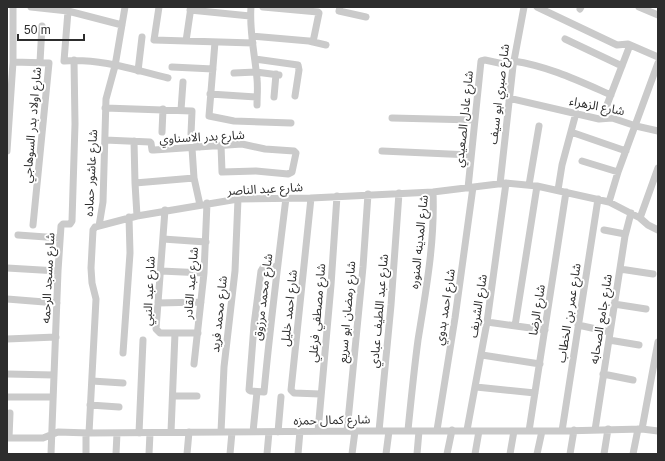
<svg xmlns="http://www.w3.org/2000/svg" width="665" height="461" viewBox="0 0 665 461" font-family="Helvetica,'Noto Sans Arabic',sans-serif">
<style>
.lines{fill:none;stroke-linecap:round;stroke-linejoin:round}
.minor{stroke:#cacaca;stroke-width:7}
.labels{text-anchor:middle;stroke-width:4;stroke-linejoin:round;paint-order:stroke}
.street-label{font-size:12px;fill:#2d2d2d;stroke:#fff}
</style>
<rect width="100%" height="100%" fill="#fff"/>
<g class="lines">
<!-- minor -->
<path class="minor" d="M31,7L68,11L122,25
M159,7L154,40L253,43
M251,7C249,31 255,55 257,79C258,88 257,96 257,105
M263,7L318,12L319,13L313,42
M340,7L339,11L366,17
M537,7L617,45L628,44L658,57
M639,7L658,15
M580,9L581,7
M190,10L250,16
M68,11L64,61C99,58 135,70 168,78
M252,36L309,41L326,45
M565,39L622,66
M186,41L191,7
M215,42L209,116L234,121L291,123
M255,59L298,65L299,70L295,96
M513,61C548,66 579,81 611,95
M13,62L49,63L33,225
M40,62L42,26
M172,67L213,69
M138,71L142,37
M234,73L256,72L279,75
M210,94L257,97
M274,97L276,74
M508,98L599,119L612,118L636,126L658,131
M105,108L192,111L191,134L200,147
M181,110L183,82
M605,110L630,45
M392,118L475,120
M162,132L163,109
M571,132L626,151
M105,140L150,142L151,143L152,150H154L242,144L265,149L294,151L296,153L292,172L288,174L256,171L222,172L221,145
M134,141L135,183L137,216
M192,148L194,178L200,205
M7,151L13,62V7
M382,151L471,155
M582,161L618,172
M135,183L194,178
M500,184L513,66L524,7
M529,185L539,126
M468,188L481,61L485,60L513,66
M558,190L562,165L576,113
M311,198L291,390L294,393L320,394
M609,202L618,172L658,63
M165,210L156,329L160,333H198
M640,218L658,168
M99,226L103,202L106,99L115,66L125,7
M604,230L625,234
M18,235L60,238
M163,239L206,242
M277,267L264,266L261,271L254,325L249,390L251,391L264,392C270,327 278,263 286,198
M7,268L58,271
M620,269L653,274
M161,271L204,273
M7,299L57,303
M158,303L201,302
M614,304L646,309
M487,322L545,330
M578,325L610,332
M515,326L537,186
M7,339L56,337
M609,340L639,345
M123,353L130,253L129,217
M482,355L540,364
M194,364L204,273L207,203
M7,374L54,375
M603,374L633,380
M92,381L123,383
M476,387L535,393
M173,396H197
M7,397H53
M90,405L119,407
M642,429L658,342
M408,430C411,400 414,370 418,340C426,290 435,242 433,192
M437,430L455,318L473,187
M467,430L487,322L506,183
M595,430L625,236L631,213
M318,431L331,285L337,196
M347,431L363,267L368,194
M379,431L391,305L399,193
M529,431L566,192
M562,431L598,199
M171,432L175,333
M221,432L224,367L235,271L238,199
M253,432L257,392
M278,432L281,397
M89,433L96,299L92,283L91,268L93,230L95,227L137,216L238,199L311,198L433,192L506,183L537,186L609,202L640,218L648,225L658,230
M139,433L143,340
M7,438H43L58,432L89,433L355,431H562L642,429L658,431
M9,438L10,413
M51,454L58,271L61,226L63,224H70L72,221L75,124L74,60
M86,454V433
M116,454L117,433
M149,454L150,433
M187,454L189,432
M230,454L232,432
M267,454L269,432
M298,454L300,431
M352,454L355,431
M386,454L389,431
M417,454L419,431
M447,454L452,430
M475,454L479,431
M510,454L514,431
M537,454L542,431
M570,454L574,430
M604,454L608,429
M633,454L638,429"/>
</g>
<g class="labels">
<!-- street labels -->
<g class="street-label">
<text transform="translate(499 94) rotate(-83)" y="4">شارع صبري ابو سيف</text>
<text transform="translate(597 106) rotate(11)" y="4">شارع الزهراء</text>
<text transform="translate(464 119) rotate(-84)" y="4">شارع عادل الصعيدي</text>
<text transform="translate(32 125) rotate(-85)" y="4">شارع اولاد بدر السوهاجي</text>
<text transform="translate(202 137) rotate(-3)" y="4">شارع بدر الاسناوي</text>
<text transform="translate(91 173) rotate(-87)" y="4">شارع عاشور حماده</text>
<text transform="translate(265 189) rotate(-3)" y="4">شارع عبد الناصر</text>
<text transform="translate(419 242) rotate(-84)" y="4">شارع المدينه المنوره</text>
<text transform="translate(48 278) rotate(-87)" y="4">شارع مسجد الرحمه</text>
<text transform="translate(191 283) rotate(-85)" y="4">شارع عبد القادر</text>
<text transform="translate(149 291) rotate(-87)" y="4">شارع عبد النبي</text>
<text transform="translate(263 297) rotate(-83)" y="4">شارع محمد مرزوق</text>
<text transform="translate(478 306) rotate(-81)" y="4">شارع الشريف</text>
<text transform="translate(445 307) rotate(-81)" y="4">شارع احمد بدوي</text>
<text transform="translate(289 308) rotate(-84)" y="4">شارع احمد خليل</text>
<text transform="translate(537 310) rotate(-81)" y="4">شارع الرضا</text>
<text transform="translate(379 311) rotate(-85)" y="4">شارع عبد اللطيف عبادي</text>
<text transform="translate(347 312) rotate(-85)" y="4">شارع رمضان ابو سريع</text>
<text transform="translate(317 313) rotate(-85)" y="4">شارع مصطفي فرغلي</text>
<text transform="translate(569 313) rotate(-81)" y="4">شارع عمر بن الخطاب</text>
<text transform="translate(219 314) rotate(-84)" y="4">شارع محمد فريد</text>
<text transform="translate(601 319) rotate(-81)" y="4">شارع جامع الصحابه</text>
<text transform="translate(332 420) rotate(-1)" y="4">شارع كمال حمزه</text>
</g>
</g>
<!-- border -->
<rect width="665" height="461" fill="none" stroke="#2d2d2d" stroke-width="16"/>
<!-- scale -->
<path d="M18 34v6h66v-6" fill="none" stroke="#2d2d2d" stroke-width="2"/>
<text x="24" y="34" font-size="12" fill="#2d2d2d" stroke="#ffffff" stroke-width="3" paint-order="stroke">50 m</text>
</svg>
